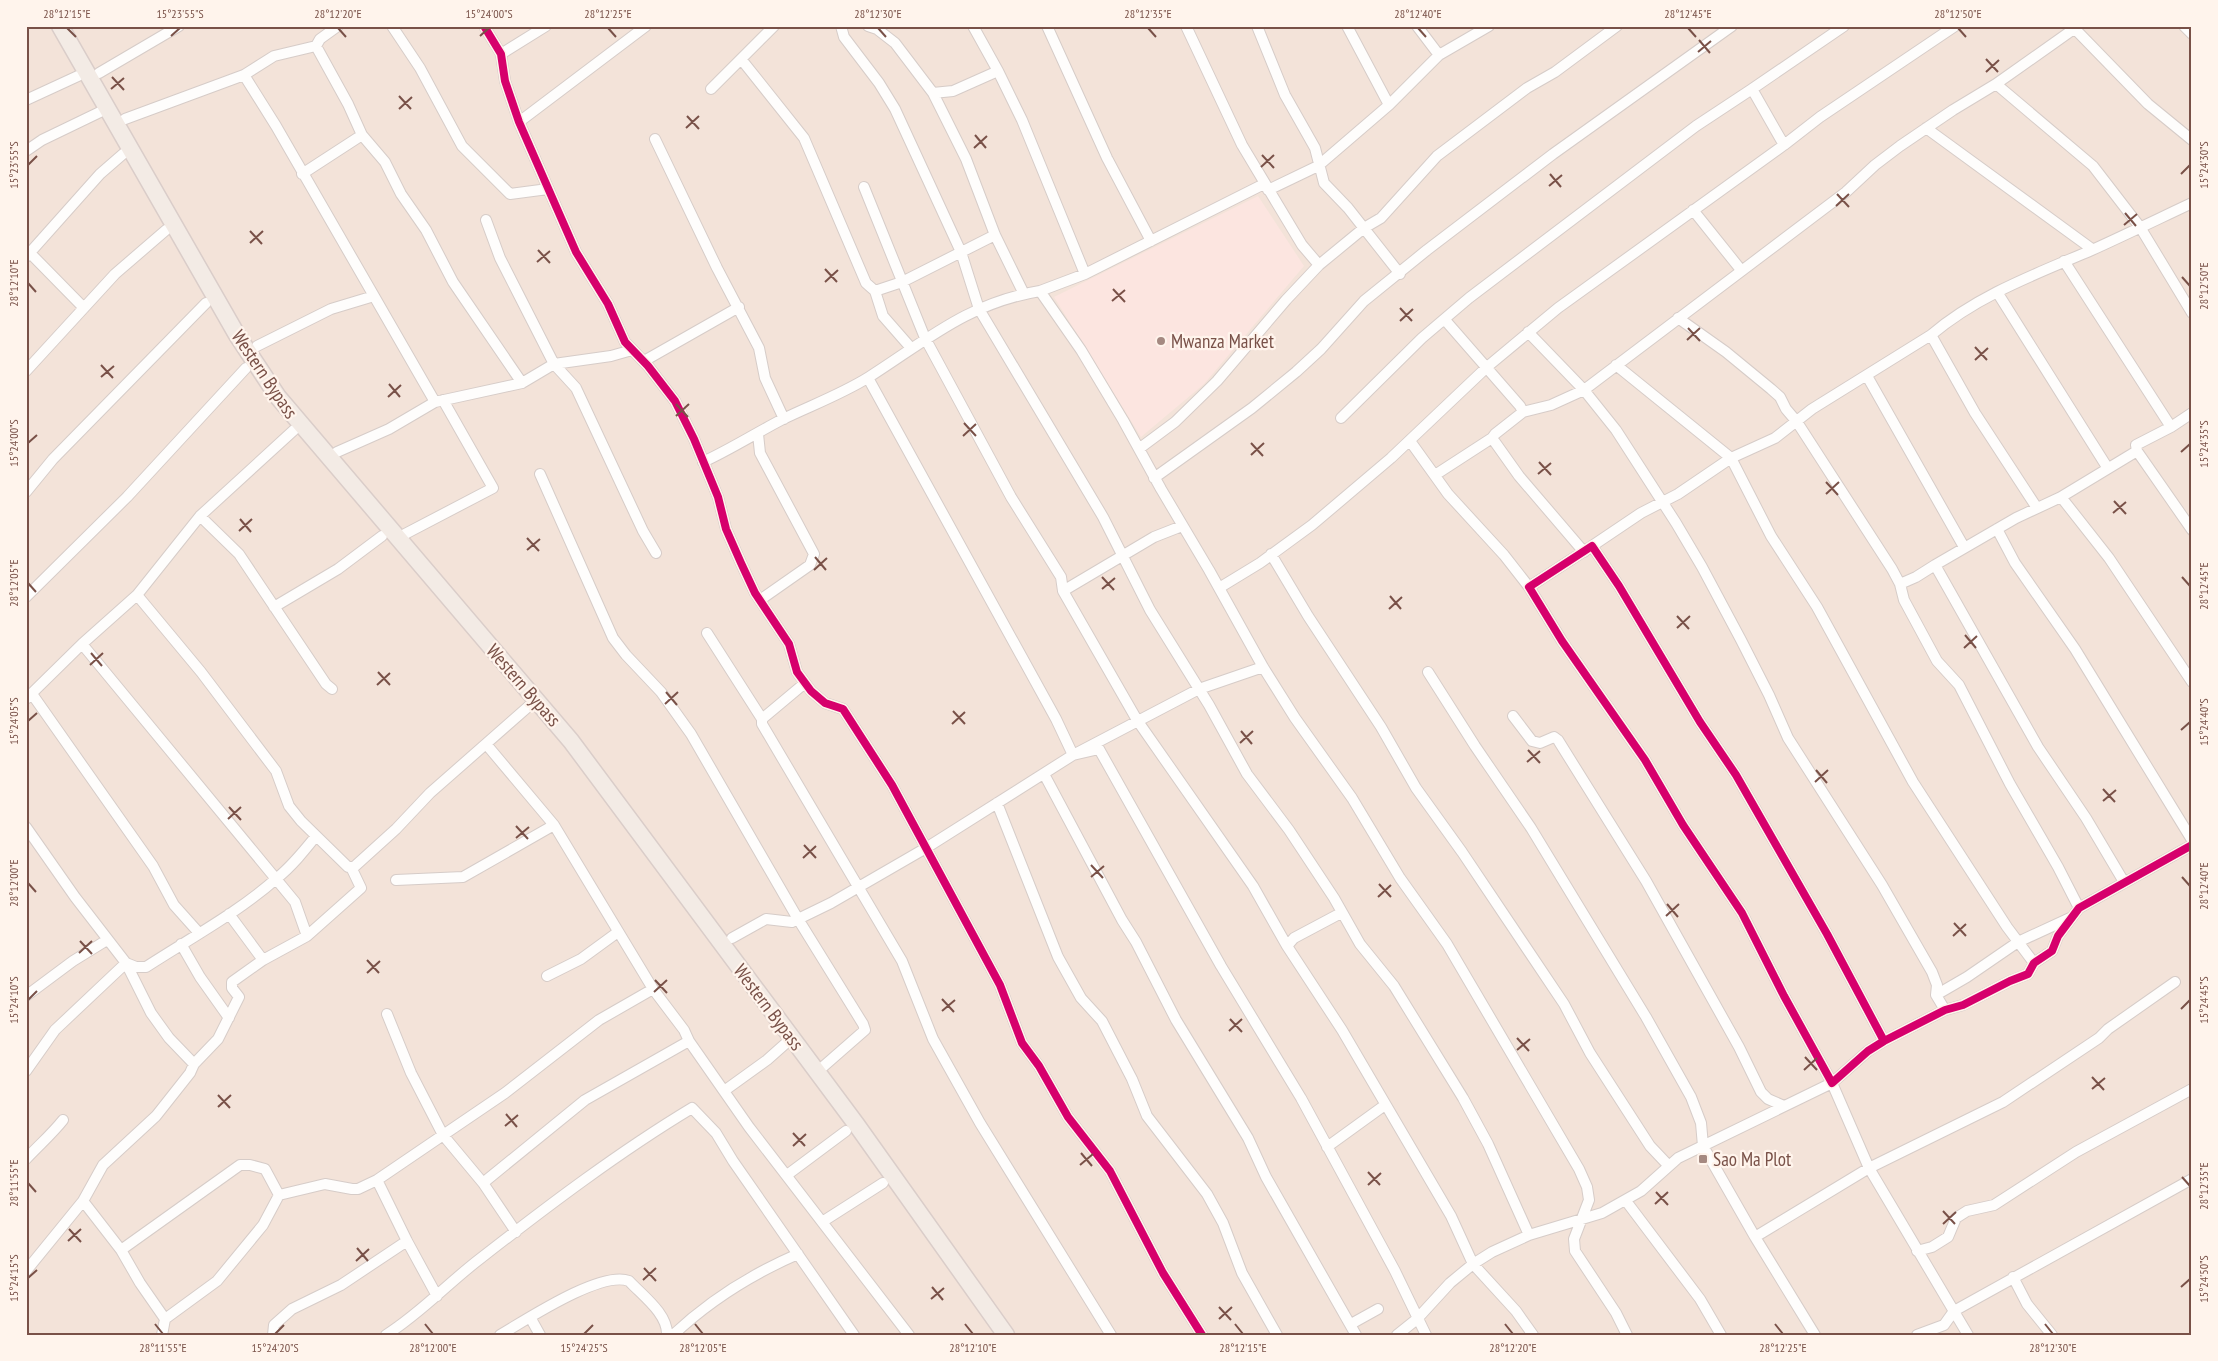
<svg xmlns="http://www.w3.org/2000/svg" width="2218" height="1361" viewBox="0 0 2218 1361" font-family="'PT Sans Narrow',sans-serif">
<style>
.residential{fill:#f3e3d9}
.commercial{fill:#fce5e0}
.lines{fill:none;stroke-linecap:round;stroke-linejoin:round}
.minor-casing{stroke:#d6ccc8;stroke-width:12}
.primary-casing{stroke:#dacdc9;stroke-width:19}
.minor{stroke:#fefdfc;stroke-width:10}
.primary{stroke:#f3ebe5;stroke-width:16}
.cycleway-casing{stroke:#fff4ec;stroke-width:11}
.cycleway{stroke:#d6006c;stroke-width:8}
.ticks{fill:none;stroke:#795148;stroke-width:2}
.poi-dot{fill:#a58981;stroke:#fff4ec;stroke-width:2}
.labels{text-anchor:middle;stroke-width:4.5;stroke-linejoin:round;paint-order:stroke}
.poi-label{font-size:19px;fill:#795148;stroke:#fff4ec;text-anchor:start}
.street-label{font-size:19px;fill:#795148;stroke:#fff4ec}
.neatline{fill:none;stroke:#795148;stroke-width:2}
.ticks-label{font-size:12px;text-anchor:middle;fill:#795148}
</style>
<rect width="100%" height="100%" fill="#f8f1eb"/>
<!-- residential -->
<path class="residential" d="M26,26H2192V1335H26Z"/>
<!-- commercial -->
<path class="commercial" d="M1258,196L1304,266L1204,384L1141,437L1054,297Z"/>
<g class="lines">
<defs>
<path id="minor" d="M392,26L420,68L462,146L510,194L548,189
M484,26L501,54L505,81L519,122L576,252L608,304L625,342L648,366L675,401L694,439L718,497L726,529L741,563L755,593L789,644L797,672L811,691L825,703L843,709L892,785L1000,985L1022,1043L1039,1066L1068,1117L1110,1171L1163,1273L1202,1335
M841,26L844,37L879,83L895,109L961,252L979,309L1103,517L1150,610L1209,705L1247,774L1289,830L1334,898L1360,944L1394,986L1463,1098L1488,1144L1529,1235
M868,26L877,29L895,43L933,93L966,159L995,235L1024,294
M973,26L998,71L1022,120L1085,274
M1047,26L1107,158L1151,241
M1186,26L1242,145L1302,245L1319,265
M1257,26L1285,95L1315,148L1324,183L1348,208L1400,274
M1347,26L1389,105
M1417,26L1439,55
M2184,26L2192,34
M2075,29L2148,104L2192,140
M316,46L348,104L362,135L385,162L401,194L426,230L453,282L522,383
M501,54L546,26
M741,59L804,138L866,283L875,291L883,316L911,348
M99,73L179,26
M244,75L276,126L374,296
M1996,84L2093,166L2140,227L2192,313
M711,89L774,26
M933,93L953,91L998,71
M26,100L78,76
M125,119L244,75L274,56L316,46L320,39L338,26
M519,122L646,26
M1926,128L2092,249
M655,139L717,268L759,348L765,378L784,419
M1784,145L1820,117L1955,26
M26,151L42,140L100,112
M302,174L362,135
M1264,184L1085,274L1040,291L1081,350L1123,420L1161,489L1209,570L1263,667L1295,718L1352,798L1400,878L1447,944L1579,1169L1587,1187L1589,1200L1574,1239L1575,1251L1616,1313L1627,1335
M864,187L925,338L1011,497L1061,577L1063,591L1137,720L1253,886L1287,946
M1268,190L1318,166L1389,105L1439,55L1489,26
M1693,210L1741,270
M486,220L500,258L554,364L576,388L643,531L656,553
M30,253L84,308
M26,257L100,174L123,154
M2064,261L2171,427
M875,291L902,282L995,235
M1997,292L2107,467
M1678,318L1726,352L1771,389L1780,397L1786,409L1797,422L1892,569L1900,584L1904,600L1917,624L1937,661L1959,685L2010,784L2058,867L2079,908
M1445,320L1520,406L1523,412
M1528,332L1584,390L1616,430L1676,523L1702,567L1741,640L1769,695L1788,738L1882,885L1932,972L1937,985L1936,995L1945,1010
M1931,335L1975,413L2037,508
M257,346L331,309L374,296L435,402
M644,361L739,307
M1616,365L1731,458L1771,536L1817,607L1913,782L2007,927L2034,963
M26,371L115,274L166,230
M1867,376L1964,547
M868,378L1056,719L1073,755L1099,749L1221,966L1301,1098L1395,1271L1426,1335
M2192,413L2171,427L2136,445L2137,451L2192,530
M1341,418L1422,338L1469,298L1696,126L1752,89
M294,430L200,516L137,595L201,672L276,771L289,806L301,821L348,867H354L396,829L430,793L529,706
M758,434L760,453L814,554L810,565L760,600
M1492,438L1519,476L1584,552
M1410,441L1448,494L1504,555L1529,587
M1140,448L1175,422L1217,381L1286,300L1319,265L1364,228L1381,218L1437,156L1527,88L1555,72L1617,26
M2137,451L2061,497L2109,558L2192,682
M337,452L389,429L435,402L522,383L554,364L611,356L632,350
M703,462C731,449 756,433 783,419C812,405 842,394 869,377C927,340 968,303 1040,291
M540,474L613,638L626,655L661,692L691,734L798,919L863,1024L865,1030L817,1072
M1435,475L1492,438L1495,434L1523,412L1551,405L1584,390L1846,192L1875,165L1900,146L1953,110L1996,84L2078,26
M1154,478L1252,408L1296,372L1321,349L1364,301L1427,250L1553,154L1732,26
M26,492L53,459L206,303
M2061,497L2016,518L1935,565L2038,747L2086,818L2124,882
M200,516L239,554L326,684L332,689
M1997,529L2015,563L2075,649L2192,840
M405,534L493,488L443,400
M1592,546L1641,513L1678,494L1731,458L1775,438L1812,409L1931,335C1978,295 2036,274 2092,250C2125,235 2158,219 2192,203
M1271,554L1308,616L1381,727L1416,788L1462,852L1564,1004L1590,1053L1650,1146L1668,1165
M1900,584L1916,577L1935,565
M1219,588L1260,563L1312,525L1391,458L1487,367L1558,308L1784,145L1752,89L1844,26
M1063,591L1154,537L1182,526
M26,597L127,497L246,368
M274,607L338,569L382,536
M707,633L762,719V724L902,961L933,1039L980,1123L1111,1335
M82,644L295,902L307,936
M1428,672L1475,746L1531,828L1646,1017L1691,1097L1701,1123L1703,1146L1755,1237L1815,1335
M32,694L153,866L174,905L199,933
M26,699L82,644L137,595
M1513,716L1532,741L1540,743L1554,737L1558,740L1646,881L1739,1047L1761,1092L1768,1099L1784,1106
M762,719L805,683
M486,744L554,825L653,989L684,1030L689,1041L749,1127L909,1335
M1044,774L1122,920L1136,942L1176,1020L1248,1138L1266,1177L1356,1335
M997,803L1058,957L1081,998L1102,1021L1132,1079L1147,1116L1207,1194L1223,1223L1242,1273L1277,1335
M26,827L75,897L126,963L136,967H146C189,939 239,912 277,878C292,866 304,851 316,836
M396,880L463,877L554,825
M1341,913L1294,938L1287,946L1342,1030L1451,1216L1473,1264L1516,1311L1533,1335
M229,914L263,960
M732,938L766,919L792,922L831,903L926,848L1073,755L1199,689L1263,667
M181,944L200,977L229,1018
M547,976L581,959L618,932
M1936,995L1967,977L2018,942L2070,918
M26,996L73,961L107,940
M387,1014L411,1073L443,1135L483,1183L516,1232
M1884,1041L1827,934L1736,775L1700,722L1619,586L1592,546L1529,587L1562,641L1645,760L1683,825L1742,913L1784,996L1832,1083L1868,1051L1884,1041L1945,1010L1963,1005L2010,981L2028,974L2034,963L2052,951L2058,936L2079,908L2192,845
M26,1071L55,1030L126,963L151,1013L169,1038L194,1064
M724,1091L767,1060L785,1044
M1327,1147L1385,1105
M26,1159C39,1145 52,1134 63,1120
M787,1175L846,1131
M377,1180L407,1241L437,1296
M483,1183L585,1100L689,1041
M83,1201L121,1250L140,1283L165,1319L162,1335
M1626,1201L1700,1299L1721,1335
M822,1222L883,1183
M1755,1237L1869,1168L2003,1102L2099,1038L2108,1029L2175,982
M121,1250L240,1165H250L265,1169L279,1195
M1917,1251L1932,1247L1948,1237L1956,1218L1967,1211L1994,1205L2076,1152L2192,1089
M26,1271L83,1201L103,1165L156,1116L190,1073L194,1064L218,1039L239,997L232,988V982L263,960L307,936L361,888L351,867
M2013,1277L2027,1304L2052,1335
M530,1317L540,1335
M165,1319L217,1281L263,1225L279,1195L325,1184L352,1189H358L377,1180L505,1093L599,1020L653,989
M1351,1324L1378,1309
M273,1335L274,1325L292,1309L341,1285L407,1241
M386,1335C421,1313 448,1283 481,1258C549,1205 619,1152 692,1108L716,1133L733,1161L854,1335
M500,1335C526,1320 601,1270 629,1281C643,1296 668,1314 667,1335
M673,1335C710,1300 752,1274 798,1254
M1397,1335L1417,1319L1450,1283L1473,1264L1492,1252L1529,1235L1602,1213L1641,1191L1678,1158L1832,1083L1869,1168L1968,1335
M1917,1335L1944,1325L1954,1311L2192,1179"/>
<path id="primary" d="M60,26L237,335L278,397L571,741L856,1124L1006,1335"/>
</defs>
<!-- minor casing -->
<use href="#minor" class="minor-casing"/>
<!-- primary casing -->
<use href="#primary" class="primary-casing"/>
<!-- minor -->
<use href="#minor" class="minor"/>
<!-- primary -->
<use href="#primary" class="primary"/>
<defs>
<path id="cycleway" d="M484,26L501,54L505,81L519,122L576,252L608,304L625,342L648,366L675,401L694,439L718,497L726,529L741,563L755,593L789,644L797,672L811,691L825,703L843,709L892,785L1000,985L1022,1043L1039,1066L1068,1117L1110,1171L1163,1273L1202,1335
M1884,1041L1827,934L1736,775L1700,722L1619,586L1592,546L1529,587L1562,641L1645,760L1683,825L1742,913L1784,996L1832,1083L1868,1051L1884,1041L1945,1010L1963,1005L2010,981L2028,974L2034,963L2052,951L2058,936L2079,908L2192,845"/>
</defs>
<!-- cycleway casing -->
<use href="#cycleway" class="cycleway-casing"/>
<!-- cycleway -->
<use href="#cycleway" class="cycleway"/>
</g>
<!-- ticks -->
<path class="ticks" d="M67,28L76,37M338,28L346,37M608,28L616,37M878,28L886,37M1148,28L1156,37M1418,28L1426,37M1688,28L1696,37M1958,28L1966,37M171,36L180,28M480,36L489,28M1699,40L1710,53M1698,52L1711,41M1986,59L1998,72M1986,72L1999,60M112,77L124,90M111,89L124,78M399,96L411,109M399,109L412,97M687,116L699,129M686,128L699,116M975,135L986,148M974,148L987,136M1262,155L1274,168M28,165L37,156M1261,167L1274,155M1550,174L1561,187M2181,174L2190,165M1549,186L1562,175M1837,194L1849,207M1836,206L1849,194M2125,213L2136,226M2124,225L2137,214M250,231L262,244M250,243L263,231M538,250L550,263M537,262L550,251M825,269L837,282M2182,277L2190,286M825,282L838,270M28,283L36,292M1113,289L1125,302M1112,301L1125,290M1400,308L1412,321M1400,321L1413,309M1688,328L1700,341M1687,340L1700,328M1975,347L1987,360M1975,360L1988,348M101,365L113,378M101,377L114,366M389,384L400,397M388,397L401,385M676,404L688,417M676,416L689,404M964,423L976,436M963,436L976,424M28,443L37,435M1251,443L1263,456M2181,452L2190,444M1251,455L1264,443M1539,462L1551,475M1538,474L1551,463M1826,482L1838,495M1826,494L1839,482M2114,501L2126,514M2113,513L2126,502M240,519L251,532M239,531L252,519M527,538L539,551M527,550L540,539M815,557L826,570M814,570L827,558M1102,577L1114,590M2182,577L2190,586M28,583L36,592M1102,589L1115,578M1390,596L1401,609M1389,609L1402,597M1677,616L1689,629M1677,628L1690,616M1965,635L1976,648M1964,648L1977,636M91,653L102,666M90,665L103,653M378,672L390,685M377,685L390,673M666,692L677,705M665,704L678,692M953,711L965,724M28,721L37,713M952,724L965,712M2181,730L2190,722M1241,731L1252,744M1240,743L1253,731M1528,750L1540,763M1527,762L1540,751M1816,770L1827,783M1815,782L1828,770M2103,789L2115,802M2103,801L2116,790M229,807L241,820M228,819L241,807M516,826L528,839M516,838L529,827M804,845L816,858M803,858L816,846M1091,865L1103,878M1091,877L1104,866M2182,877L2190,886M28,883L36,892M1379,884L1391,897M1378,897L1391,885M1667,904L1678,917M1666,916L1679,904M1954,923L1966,936M1953,936L1966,924M80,941L92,954M79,953L92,941M367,960L379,973M367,973L380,961M655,980L667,993M654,992L667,980M942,999L954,1012M28,1000L37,991M2181,1009L2190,1000M942,1011L955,1000M1230,1019L1242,1032M1229,1031L1242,1019M1517,1038L1529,1051M1517,1050L1530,1039M1805,1057L1817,1070M1804,1070L1817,1058M2092,1077L2104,1090M2092,1089L2105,1078M218,1095L230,1108M218,1107L231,1095M506,1114L517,1127M505,1126L518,1115M793,1133L805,1146M793,1146L806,1134M1081,1153L1092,1166M1080,1165L1093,1154M1368,1172L1380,1185M2182,1177L2190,1186M28,1183L36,1192M1368,1185L1381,1173M1656,1192L1668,1205M1655,1204L1668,1192M1943,1211L1955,1224M1943,1224L1956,1212M69,1229L81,1242M68,1241L81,1229M357,1248L368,1261M356,1261L369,1249M644,1268L656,1281M28,1278L37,1270M643,1280L656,1268M932,1287L943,1300M2181,1287L2190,1279M931,1299L944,1288M1219,1307L1231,1320M1219,1319L1232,1307M155,1324L163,1334M425,1324L433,1334M695,1324L703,1334M965,1324L973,1334M1235,1324L1243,1334M1505,1324L1513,1334M1775,1324L1783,1334M2045,1324L2053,1334M275,1334L284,1325M584,1334L593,1325"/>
<!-- markers -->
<g class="poi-dot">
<circle cx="1161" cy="341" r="5"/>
<rect x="1698" y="1154" width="10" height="10" rx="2.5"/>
</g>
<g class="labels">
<!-- poi labels -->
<g class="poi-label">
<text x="1171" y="348">Mwanza Market</text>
<text x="1713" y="1166">Sao Ma Plot</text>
</g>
<!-- street labels -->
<g class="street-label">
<text transform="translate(265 374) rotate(56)" y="7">Western Bypass</text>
<text transform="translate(524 685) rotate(49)" y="7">Western Bypass</text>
<text transform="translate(769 1007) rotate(53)" y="7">Western Bypass</text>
</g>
</g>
<!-- border -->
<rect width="2218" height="1361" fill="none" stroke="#fff4ec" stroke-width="55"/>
<rect x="28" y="28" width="2162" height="1306" class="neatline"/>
<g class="ticks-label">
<text x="67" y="18">28°12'15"E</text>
<text x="180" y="18">15°23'55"S</text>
<text x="338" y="18">28°12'20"E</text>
<text x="489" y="18">15°24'00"S</text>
<text x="608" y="18">28°12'25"E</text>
<text x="878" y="18">28°12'30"E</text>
<text x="1148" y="18">28°12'35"E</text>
<text x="1418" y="18">28°12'40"E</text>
<text x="1688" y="18">28°12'45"E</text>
<text x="1958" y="18">28°12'50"E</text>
<text transform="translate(14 165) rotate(-90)" y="4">15°23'55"S</text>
<text transform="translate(2204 165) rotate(-90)" y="4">15°24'30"S</text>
<text transform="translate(14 283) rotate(-90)" y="4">28°12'10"E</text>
<text transform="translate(2204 286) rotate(-90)" y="4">28°12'50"E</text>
<text transform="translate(14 443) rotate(-90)" y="4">15°24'00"S</text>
<text transform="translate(2204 444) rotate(-90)" y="4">15°24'35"S</text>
<text transform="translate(14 583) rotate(-90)" y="4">28°12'05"E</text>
<text transform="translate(2204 586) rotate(-90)" y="4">28°12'45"E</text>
<text transform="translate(14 721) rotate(-90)" y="4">15°24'05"S</text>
<text transform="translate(2204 722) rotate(-90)" y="4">15°24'40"S</text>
<text transform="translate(14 883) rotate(-90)" y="4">28°12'00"E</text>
<text transform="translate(2204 886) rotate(-90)" y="4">28°12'40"E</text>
<text transform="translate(14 1000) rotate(-90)" y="4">15°24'10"S</text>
<text transform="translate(2204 1000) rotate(-90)" y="4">15°24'45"S</text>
<text transform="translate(14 1183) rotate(-90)" y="4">28°11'55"E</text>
<text transform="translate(2204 1186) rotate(-90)" y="4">28°12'35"E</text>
<text transform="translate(14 1278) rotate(-90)" y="4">15°24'15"S</text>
<text transform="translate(2204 1279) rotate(-90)" y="4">15°24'50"S</text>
<text x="163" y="1352">28°11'55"E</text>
<text x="275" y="1352">15°24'20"S</text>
<text x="433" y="1352">28°12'00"E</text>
<text x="584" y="1352">15°24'25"S</text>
<text x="703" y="1352">28°12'05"E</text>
<text x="973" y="1352">28°12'10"E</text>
<text x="1243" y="1352">28°12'15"E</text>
<text x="1513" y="1352">28°12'20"E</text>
<text x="1783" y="1352">28°12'25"E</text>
<text x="2053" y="1352">28°12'30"E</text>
</g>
</svg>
